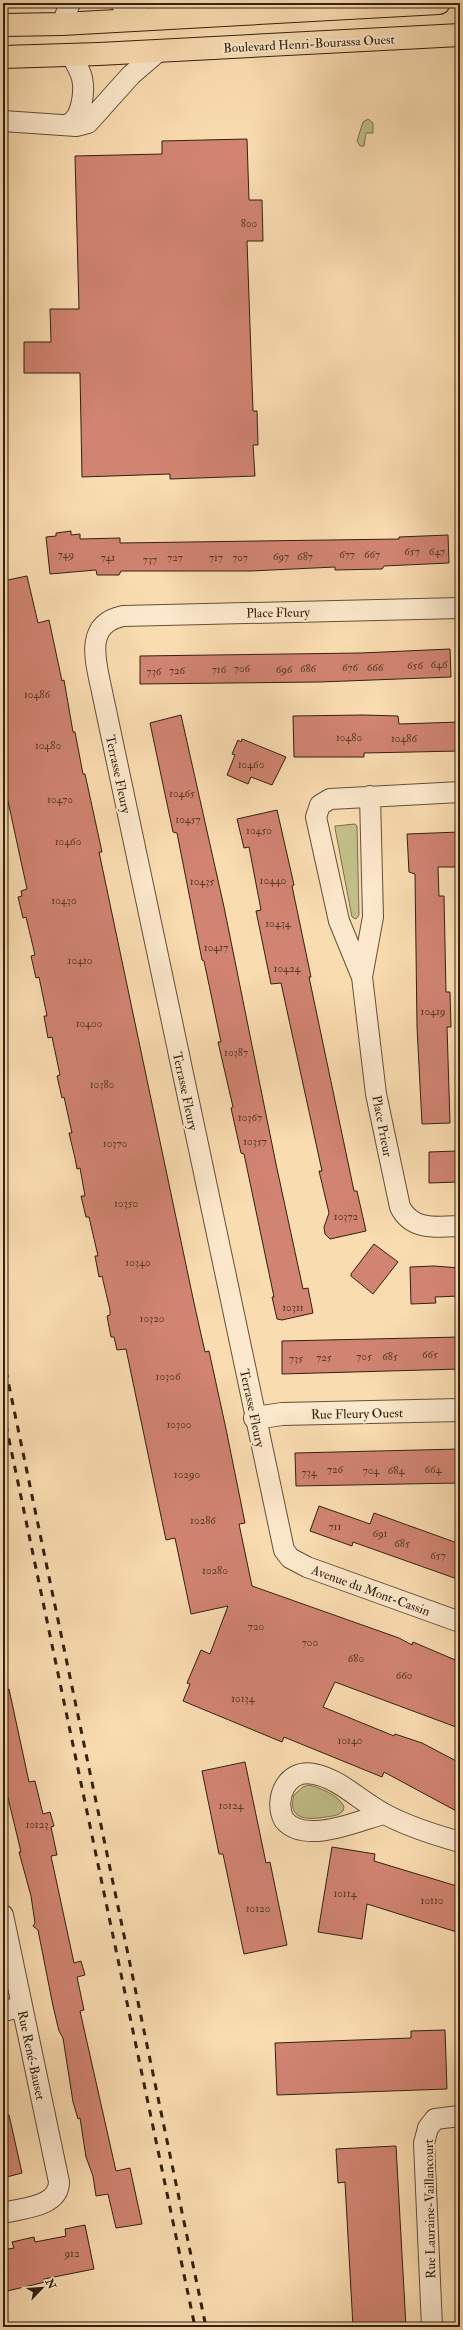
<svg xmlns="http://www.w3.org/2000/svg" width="463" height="2330" viewBox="0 0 463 2330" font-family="'IM FELL Double Pica',serif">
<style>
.green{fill:#c1bf89;stroke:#7a704c}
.building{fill:#d18472;stroke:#32210e}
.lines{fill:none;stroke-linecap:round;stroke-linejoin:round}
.minor-casing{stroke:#645037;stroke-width:22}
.tertiary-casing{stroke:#645037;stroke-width:24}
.primary-casing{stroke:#32210e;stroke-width:24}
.minor{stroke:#fce8cc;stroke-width:20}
.tertiary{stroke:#fce8cc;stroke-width:22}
.primary{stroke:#fadcb1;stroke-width:22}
.rail{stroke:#32210e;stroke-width:3;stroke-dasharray:7 7;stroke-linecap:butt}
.labels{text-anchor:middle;stroke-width:4;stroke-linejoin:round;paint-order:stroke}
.number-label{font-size:11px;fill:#5a3a27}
.street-label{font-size:13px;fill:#32210e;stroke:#fce8cc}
</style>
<rect width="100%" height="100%" fill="#fadcb1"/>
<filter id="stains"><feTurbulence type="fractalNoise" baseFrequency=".005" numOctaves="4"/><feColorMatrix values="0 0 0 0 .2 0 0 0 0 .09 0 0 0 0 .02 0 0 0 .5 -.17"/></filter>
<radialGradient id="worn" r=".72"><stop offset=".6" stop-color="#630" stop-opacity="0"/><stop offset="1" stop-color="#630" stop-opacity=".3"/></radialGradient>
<!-- green -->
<path class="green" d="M368,119L373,123V133H366L364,146H360L357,141L363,122Z
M355,824L357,826L359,915L356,919L352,917L351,912L335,828V826Z
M308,1785C319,1787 340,1796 344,1807L343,1811C338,1816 332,1816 326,1817C307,1820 287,1820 294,1795L303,1787Z"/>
<!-- building -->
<path class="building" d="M247,139L249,200H262L263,241H247L253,411H257L258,445H253L255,476L170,479V474L82,477L80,373H24V342H51L50,309H79L75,156L162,154V141Z
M71,531V535L80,534V539L120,538V543L399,539V537L448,535L449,563L384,566L382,569L335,570V567L251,571H121L119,575H97L96,570L50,574L46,537L56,536V533Z
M27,576L38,623L49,620L62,681L64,680L73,732H75L83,774H85L102,852H99L194,1303L205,1352L209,1351L226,1429L245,1523L239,1524L252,1586L399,1638L412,1645L413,1642L460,1662V1717L456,1727L335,1682L323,1707L394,1736L395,1734L422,1743L460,1763V1813L384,1772L382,1777L284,1737L282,1742L183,1701L190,1684L187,1683L201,1650L210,1654L228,1606L191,1614L175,1538L166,1540L126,1349L117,1350L114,1337H111L107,1316L110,1315V1310L102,1276L99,1277L95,1256H98L89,1217H86L81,1196H85L80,1168L77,1169L75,1158L69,1133H72L64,1097L62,1098L57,1076L60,1075L52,1037L48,1038L44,1016H47L46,1011L39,977L36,978L31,956L35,955L26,917L23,918L18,897L22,896L21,891L27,889L3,778V581Z
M450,649L451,677L320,682L140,684V656L361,653Z
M181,715L224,907L276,1164L303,1289L308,1288L313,1313L282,1320L277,1319L272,1297H274L244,1154L241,1153L231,1108L233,1107L218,1042H221L204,961L202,960L177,833L173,832L150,723Z
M363,715L398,716L399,724L460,722V751L364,753V757H294L293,716Z
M242,739L286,757L272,785L251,777L248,784L227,775L235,755L232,754L238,740L241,742Z
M277,810L294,885L292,886L311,977H309L354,1191H357L366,1231L330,1239L325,1234L324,1227L329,1213L319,1171H322L281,983L271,984L256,911L261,910L249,847L244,848L237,819Z
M460,832V867H438L439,896H444L446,992H450L451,1027H447L450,1123L422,1124L417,1027L415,874L409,872L407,834Z
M457,1151L458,1182L429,1183V1152Z
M374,1244L398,1262L373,1294L351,1276V1274Z
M434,1266L460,1268V1296L435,1297L436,1303L411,1304L410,1267Z
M460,1337V1369L282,1374V1341Z
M460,1449V1483L296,1486L295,1453Z
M319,1506L370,1524L374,1513L460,1544V1580L353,1542L352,1546L310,1531Z
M9,1689L29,1782L35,1781L43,1814L50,1812L54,1826L51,1827L57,1855L51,1856L74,1963L81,1961L85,1975L77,1977L84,2010L80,2011L116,2171L130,2168L142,2224L116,2228L108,2194L96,2196L93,2176L86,2157L80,2118L78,2119L73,2102L63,2038L59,2031L53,2006L38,1930L33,1926L35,1923L31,1896L19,1852H21L3,1777V1690Z
M245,1762L266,1863L270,1862L287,1945L244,1954L223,1854H219L202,1771Z
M332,1847L375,1854L374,1861L460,1887V1933L367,1904L362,1939L318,1932Z
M445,2030L447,2089L277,2095L275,2043L411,2038V2031Z
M9,2115L22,2173L3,2178V2116Z
M396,2146L406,2327H353L345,2182L338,2183L336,2149Z
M85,2225L94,2269L44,2279L45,2282L3,2292V2250L14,2248L12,2242L34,2237L35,2242L66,2236L65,2229Z"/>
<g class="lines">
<defs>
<path id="minor" d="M121,3L144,18
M62,24L70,3
M3,121L76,126L88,123L131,75L159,51
M66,125C82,121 85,92 82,78C80,70 75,62 71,55
M460,608L123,616C85,624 95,659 101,687L284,1550L290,1558L307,1567L460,1622
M460,792L330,799L320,805L316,817L339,921L362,977L376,1094L400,1207C412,1231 437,1227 460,1226
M362,977L373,917L370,796
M383,1814C358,1821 305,1845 284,1820C273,1799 287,1768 314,1774C340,1779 360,1801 383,1813C406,1826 435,1835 460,1842
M3,1915L59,2182C59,2207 22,2208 3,2213
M3,2011L22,2007
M432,2327L424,2143L428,2128L435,2119L460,2116"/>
<path id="tertiary" d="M255,1418L282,1414L460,1410"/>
<path id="primary" d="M3,25L62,24L439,3
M3,57L99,54L460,35"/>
</defs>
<!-- minor casing -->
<use href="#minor" class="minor-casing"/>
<!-- tertiary casing -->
<use href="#tertiary" class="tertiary-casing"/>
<!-- primary casing -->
<use href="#primary" class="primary-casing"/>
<!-- minor -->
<use href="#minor" class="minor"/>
<!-- tertiary -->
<use href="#tertiary" class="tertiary"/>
<!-- primary -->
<use href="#primary" class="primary"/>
<!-- rail -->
<path class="rail" d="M3,1357L206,2327
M3,1411L195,2327"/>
</g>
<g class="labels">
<!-- number labels -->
<g class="number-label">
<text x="249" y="227">800</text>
<text x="412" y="555">657</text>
<text x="437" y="555">647</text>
<text x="66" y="558">749</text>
<text x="347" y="558">677</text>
<text x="372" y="558">667</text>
<text x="281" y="560">697</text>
<text x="305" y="560">687</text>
<text x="108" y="561">741</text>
<text x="175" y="561">727</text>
<text x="216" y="561">717</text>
<text x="240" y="561">707</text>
<text x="150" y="563">737</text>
<text x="439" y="668">646</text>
<text x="415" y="669">656</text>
<text x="350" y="671">676</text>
<text x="375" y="671">666</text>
<text x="242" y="672">706</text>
<text x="308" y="672">686</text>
<text x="219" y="673">716</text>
<text x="284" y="673">696</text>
<text x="177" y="674">726</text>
<text x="154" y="675">736</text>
<text x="37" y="698">10486</text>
<text x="349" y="741">10480</text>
<text x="404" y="742">10486</text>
<text x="48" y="749">10480</text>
<text x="251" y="768">10460</text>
<text x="182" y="797">10465</text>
<text x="60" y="803">10470</text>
<text x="188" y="823">10457</text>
<text x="259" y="834">10450</text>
<text x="68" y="845">10460</text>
<text x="273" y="884">10440</text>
<text x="202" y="885">10435</text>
<text x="64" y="904">10430</text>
<text x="278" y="927">10434</text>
<text x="216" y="951">10417</text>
<text x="80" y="964">10410</text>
<text x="287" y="972">10424</text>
<text x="433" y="1015">10419</text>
<text x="89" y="1027">10400</text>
<text x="236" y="1056">10387</text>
<text x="102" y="1088">10380</text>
<text x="250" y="1121">10367</text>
<text x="255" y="1145">10357</text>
<text x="115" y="1147">10370</text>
<text x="126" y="1207">10350</text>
<text x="346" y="1220">10372</text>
<text x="138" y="1266">10340</text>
<text x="293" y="1311">10311</text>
<text x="152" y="1322">10320</text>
<text x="430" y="1358">665</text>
<text x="364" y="1360">705</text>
<text x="390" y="1360">685</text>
<text x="324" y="1361">725</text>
<text x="296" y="1362">735</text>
<text x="168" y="1380">10306</text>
<text x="179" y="1428">10300</text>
<text x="335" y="1473">726</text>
<text x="433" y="1473">664</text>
<text x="371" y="1474">704</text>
<text x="396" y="1474">684</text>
<text x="309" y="1476">734</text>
<text x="187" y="1478">10290</text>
<text x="203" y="1524">10286</text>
<text x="335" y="1530">711</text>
<text x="380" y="1537">691</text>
<text x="402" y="1547">685</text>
<text x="438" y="1559">657</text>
<text x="215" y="1574">10280</text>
<text x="256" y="1630">720</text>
<text x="310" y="1646">700</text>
<text x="356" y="1662">680</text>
<text x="404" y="1679">660</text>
<text x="243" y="1702">10134</text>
<text x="350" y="1744">10140</text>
<text x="231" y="1809">10124</text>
<text x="37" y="1828">10123</text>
<text x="345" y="1897">10114</text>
<text x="432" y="1904">10110</text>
<text x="258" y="1912">10120</text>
<text x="72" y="2257">912</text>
</g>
<!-- street labels -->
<g class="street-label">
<text transform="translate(309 43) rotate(-3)" y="5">Boulevard Henri-Bourassa Ouest</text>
<text transform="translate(278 612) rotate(-1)" y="5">Place Fleury</text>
<text transform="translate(119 774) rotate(78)" y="5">Terrasse Fleury</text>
<text transform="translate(186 1091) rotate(78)" y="5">Terrasse Fleury</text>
<text transform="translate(383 1126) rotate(79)" y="5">Place Prieur</text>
<text transform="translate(253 1408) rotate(78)" y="5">Terrasse Fleury</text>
<text transform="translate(357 1413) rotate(-1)" y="5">Rue Fleury Ouest</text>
<text transform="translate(371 1590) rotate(20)" y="5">Avenue du Mont-Cassin</text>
<text transform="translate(32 2055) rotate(78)" y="5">Rue René-Bauset</text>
<text transform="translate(429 2209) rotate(-91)" y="5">Rue Lauraine-Vaillancourt</text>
</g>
</g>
<!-- margin -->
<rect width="463" height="2330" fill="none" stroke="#fadcb1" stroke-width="16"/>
<rect x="4" y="4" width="455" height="2322" fill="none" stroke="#32210e" stroke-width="2"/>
<rect x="8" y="8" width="447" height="2314" fill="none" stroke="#32210e"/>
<!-- north arrow -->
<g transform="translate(42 2288) rotate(65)" stroke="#fce8cc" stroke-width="3" paint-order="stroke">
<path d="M0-3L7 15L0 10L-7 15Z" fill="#32210e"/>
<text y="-6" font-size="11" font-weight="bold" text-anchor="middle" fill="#32210e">N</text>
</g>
<rect width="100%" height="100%" filter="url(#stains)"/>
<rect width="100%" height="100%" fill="url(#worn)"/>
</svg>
